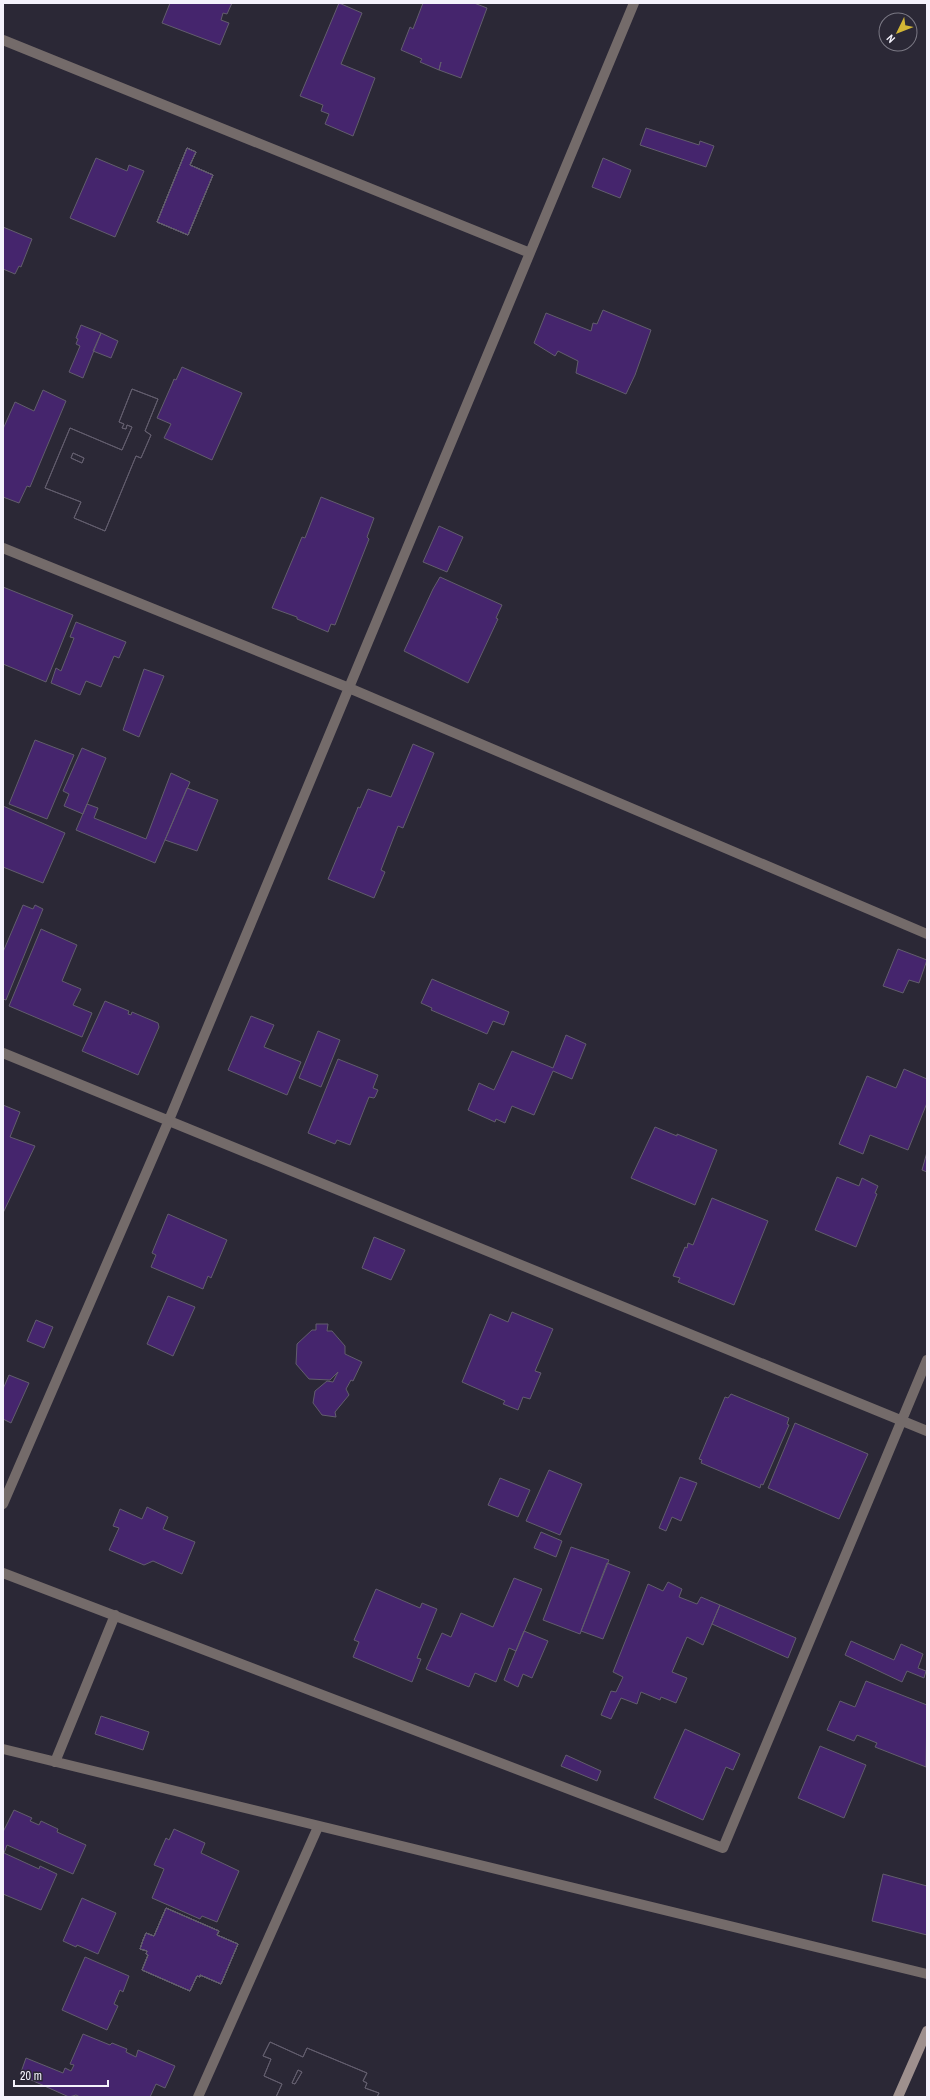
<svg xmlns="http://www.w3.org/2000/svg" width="930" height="2100" viewBox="0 0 930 2100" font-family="'Archivo Narrow',sans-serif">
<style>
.building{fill:#45256d;stroke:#625d6d;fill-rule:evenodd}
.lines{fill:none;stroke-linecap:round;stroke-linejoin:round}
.street{stroke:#746b6a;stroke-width:10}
.secondary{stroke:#9e908e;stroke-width:10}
</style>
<rect width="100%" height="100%" fill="#2b2836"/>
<!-- building -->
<path class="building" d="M170,3H232L227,14L223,13L221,20L229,23L220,45L162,23Z
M339,3L362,13L341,64L375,78L353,136L325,124L329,114L321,111L323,105L300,96Z
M423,3H474L487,8L461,78L439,70L441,62L439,70L420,62L422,59L401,50L410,27L413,29Z
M646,128L699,145L700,141L714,146L706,167L640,145Z
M187,148L196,152L190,165L213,175L188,235L157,222Z
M187,148L196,152L190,165L213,175L188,235L157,222Z
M187,148L196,152L190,165L213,175L188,235L157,222Z
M187,148L196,152L190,165L213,175L188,235L157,222Z
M187,148L196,152L190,165L213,175L188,235L157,222Z
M96,158L127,171L129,165L144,171L115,237L70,218Z
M603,158L631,170L620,198L592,187Z
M3,227L32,239L21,267L19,266L15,274L3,269Z
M603,310L651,330L635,375L626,394L576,373L578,361L558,351L555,356L534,343L546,313L591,331L593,323L597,324Z
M81,325L101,333L83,378L69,372L80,346L76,344L78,339L76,338Z
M101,333L118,341L111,358L93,351Z
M182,367L242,393L212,460L164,438L171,424L157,418L172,384L174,379L176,380Z
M132,389L158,399L145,431L151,435L141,458L136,456L105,531L74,518L81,502L45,488L70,428L122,450L132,427L127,425L126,429L122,428L124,424L119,422ZM73,453L84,458L82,463L71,458Z
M132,389L158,399L145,431L151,435L141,458L136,456L105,531L74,518L81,502L45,488L70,428L122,450L132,427L127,425L126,429L122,428L124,424L119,422ZM73,453L84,458L82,463L71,458Z
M43,390L66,401L30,487L27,486L19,503L3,497V429L15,402L34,411Z
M321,497L374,518L367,537L369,539L335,625L331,624L328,632L297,619V617L272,608L302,537L305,538Z
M439,526L463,537L447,572L423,562Z
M440,577L502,605L496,618L498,619L468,683L404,651L433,589Z
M3,587L73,615L46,682L3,664Z
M76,622L126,642L119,658L114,656L101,687L86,681L80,695L51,683L56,668L61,671L74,638L70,637Z
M144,669L164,676L139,737L123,730Z
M35,740L74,755L47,819L9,804Z
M413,744L434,753L403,828L398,826L381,870L385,872L374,898L328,879L357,810L358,807L360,808L368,789L391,797Z
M82,748L106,758L83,814L64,806L69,794L63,791Z
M171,773L190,782L155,863L76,830L87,804L98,808L94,818L146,839Z
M187,788L218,800L197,851L165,840Z
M3,806L65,833L43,883L3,867Z
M23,905L33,909L35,905L43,909L6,1000L3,999V952Z
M41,929L77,945L62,981L81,989L73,1005L92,1013L82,1037L9,1006Z
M898,949L927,960L919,983L909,980L903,993L883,986Z
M432,979L509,1012L504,1025L493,1021L487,1034L431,1010L432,1008L421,1003Z
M105,1001L129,1011L128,1014L131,1015L132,1012L158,1023L159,1027L138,1075L82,1051Z
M251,1016L274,1025L264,1047L301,1062L287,1095L228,1070Z
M318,1031L340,1040L321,1087L299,1078Z
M566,1035L586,1044L572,1079L553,1071L534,1115L512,1106L505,1123L496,1119L495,1122L468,1110L479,1083L494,1090L512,1051L553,1068Z
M338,1059L378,1075L373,1088L378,1090L375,1097L374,1098L369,1097L350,1145L337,1140L335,1144L308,1133Z
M904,1069L927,1079V1103L908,1150L870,1135L863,1154L839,1144L867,1076L896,1088Z
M3,1105L20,1112L10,1137L35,1146L3,1213Z
M655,1127L677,1136V1134L717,1150L695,1205L631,1178Z
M927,1152V1172L922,1170Z
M837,1177L859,1186L862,1178L878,1186L875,1193L877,1194L856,1247L815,1230Z
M712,1198L768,1221L734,1305L678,1282L680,1278L673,1276L685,1247L687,1248L688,1243L693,1245Z
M168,1214L227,1240L211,1278L208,1276L203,1289L151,1267L156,1255L152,1253Z
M374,1237L405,1250L391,1280L362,1268Z
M168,1296L195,1307L173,1356L147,1344Z
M512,1312L553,1329L535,1371L541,1373L530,1399L523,1397L518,1410L503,1404L505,1401L462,1382L490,1314L508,1322Z
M36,1320L53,1327L44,1348L27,1341Z
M316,1324H328L327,1331H332L345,1346V1354L362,1362L353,1381L351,1380L346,1389L349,1395L335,1412L336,1417L322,1415L313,1403L315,1391L327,1381L333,1382L338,1372L330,1380L309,1379L296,1364L297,1344L312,1330H316Z
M9,1375L29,1383L11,1423L3,1419V1389Z
M731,1394L789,1418L787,1424L789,1425L763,1485L761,1484L760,1488L701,1463L702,1460L699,1459L725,1397L728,1398Z
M795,1423L868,1454L839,1519L768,1488Z
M549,1470L582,1484L560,1535L526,1521Z
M680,1477L697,1483L681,1521L672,1517L666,1531L659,1528Z
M500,1478L530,1490L518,1517L488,1505Z
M147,1507L168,1517L163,1529L195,1542L182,1574L153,1561L144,1565L109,1550L119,1528L113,1526L120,1509L142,1519Z
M541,1532L562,1541L556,1557L534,1548Z
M571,1547L609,1560L580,1634L543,1620Z
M607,1563L630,1572L603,1639L581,1631Z
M514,1578L542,1589L516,1651L509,1648L496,1682L475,1673L469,1687L426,1669L442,1633L451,1637L461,1613L493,1627Z
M668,1582L682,1589L679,1597L697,1604L701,1597L720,1605L703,1645L687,1637L672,1672L687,1678L676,1703L661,1697L660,1700L641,1692L637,1704L621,1698L611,1719L601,1715L611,1691L616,1692L623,1677L613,1672L648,1584L663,1591Z
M376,1589L420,1608L422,1603L437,1609L417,1658L421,1659L412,1682L353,1657L359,1642L354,1640Z
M720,1605L796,1638L788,1658L712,1624Z
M524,1631L548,1641L532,1678L523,1674L518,1687L504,1680Z
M851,1641L894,1660L901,1644L923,1654L918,1668L926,1671L924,1678L907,1671L902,1682L845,1655Z
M866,1681L927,1705L926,1767L875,1747L877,1743L857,1735L854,1741L827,1730L840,1701L855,1707Z
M101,1716L149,1732L143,1750L95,1734Z
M685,1729L740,1754L733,1770L726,1767L703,1820L654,1798Z
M820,1746L866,1765L844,1818L798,1798Z
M566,1755L601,1771L597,1781L561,1766Z
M14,1810L32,1818L30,1821L39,1825L41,1821L58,1829L57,1832L86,1845L73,1874L7,1845L4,1853L39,1869L40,1866L57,1874L41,1910L3,1894V1832Z
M174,1829L205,1843L201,1853L239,1871L217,1922L202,1916L200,1919L152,1898L164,1869L154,1865L166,1838L169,1840Z
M883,1874L927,1886V1935L872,1921Z
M82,1898L116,1913L98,1954L77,1945L76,1947L63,1941Z
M166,1908L219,1931L217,1935L238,1944L221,1984L200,1975V1977L197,1976L190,1991L142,1970L148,1955L146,1954L147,1951L140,1949L143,1940L146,1933L154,1936Z
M166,1908L219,1931L217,1935L238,1944L221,1984L200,1975V1977L197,1976L190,1991L142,1970L148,1955L146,1954L147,1951L140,1949L143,1940L146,1933L154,1936Z
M166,1908L219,1931L217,1935L238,1944L221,1984L200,1975V1977L197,1976L190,1991L142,1970L148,1955L146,1954L147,1951L140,1949L143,1940L146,1933L154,1936Z
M166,1908L219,1931L217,1935L238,1944L221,1984L200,1975V1977L197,1976L190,1991L142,1970L148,1955L146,1954L147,1951L140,1949L143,1940L146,1933L154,1936Z
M166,1908L219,1931L217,1935L238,1944L221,1984L200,1975V1977L197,1976L190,1991L142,1970L148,1955L146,1954L147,1951L140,1949L143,1940L146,1933L154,1936Z
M85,1957L129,1976L123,1992L120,1990L114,2004L118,2006L107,2030L62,2010Z
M83,2034L110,2045L112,2043L127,2049L126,2052L136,2057L138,2050L175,2066L165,2088L156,2084L150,2097H80L76,2095L69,2097L20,2075L26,2058L63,2073L65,2068L71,2071L74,2065L70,2064Z
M270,2042L303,2057L307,2048L367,2073L363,2081L367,2083L365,2088L379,2093L377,2097H276L282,2084L264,2076L271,2059L263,2056ZM298,2070L302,2072L295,2084L292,2083Z
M270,2042L303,2057L307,2048L367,2073L363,2081L367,2083L365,2088L379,2093L377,2097H276L282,2084L264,2076L271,2059L263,2056ZM298,2070L302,2072L295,2084L292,2083Z"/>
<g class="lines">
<!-- street -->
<path class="street" d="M3,40L530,253
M3,548L349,688L927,934
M3,1053L927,1431
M3,1504L169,1120L634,3
M3,1573L723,1848L927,1360
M3,1749L927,1974
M55,1762L115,1615
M198,2097L318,1827"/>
<!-- secondary -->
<path class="secondary" d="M898,2097L927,2031"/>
</g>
<!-- border -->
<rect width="930" height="2100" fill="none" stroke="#f4f2fc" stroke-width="8"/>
<!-- north arrow -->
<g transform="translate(898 32) rotate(227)"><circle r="19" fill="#2b2836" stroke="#7b7985"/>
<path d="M0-3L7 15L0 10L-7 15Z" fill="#d3b635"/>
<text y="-6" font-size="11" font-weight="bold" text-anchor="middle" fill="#f4f2fc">N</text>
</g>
<!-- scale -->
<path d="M14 2080v6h94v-6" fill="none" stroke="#f4f2fc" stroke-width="2"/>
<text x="20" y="2080" font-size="12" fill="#f4f2fc" stroke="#2b2836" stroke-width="3" paint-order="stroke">20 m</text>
</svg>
